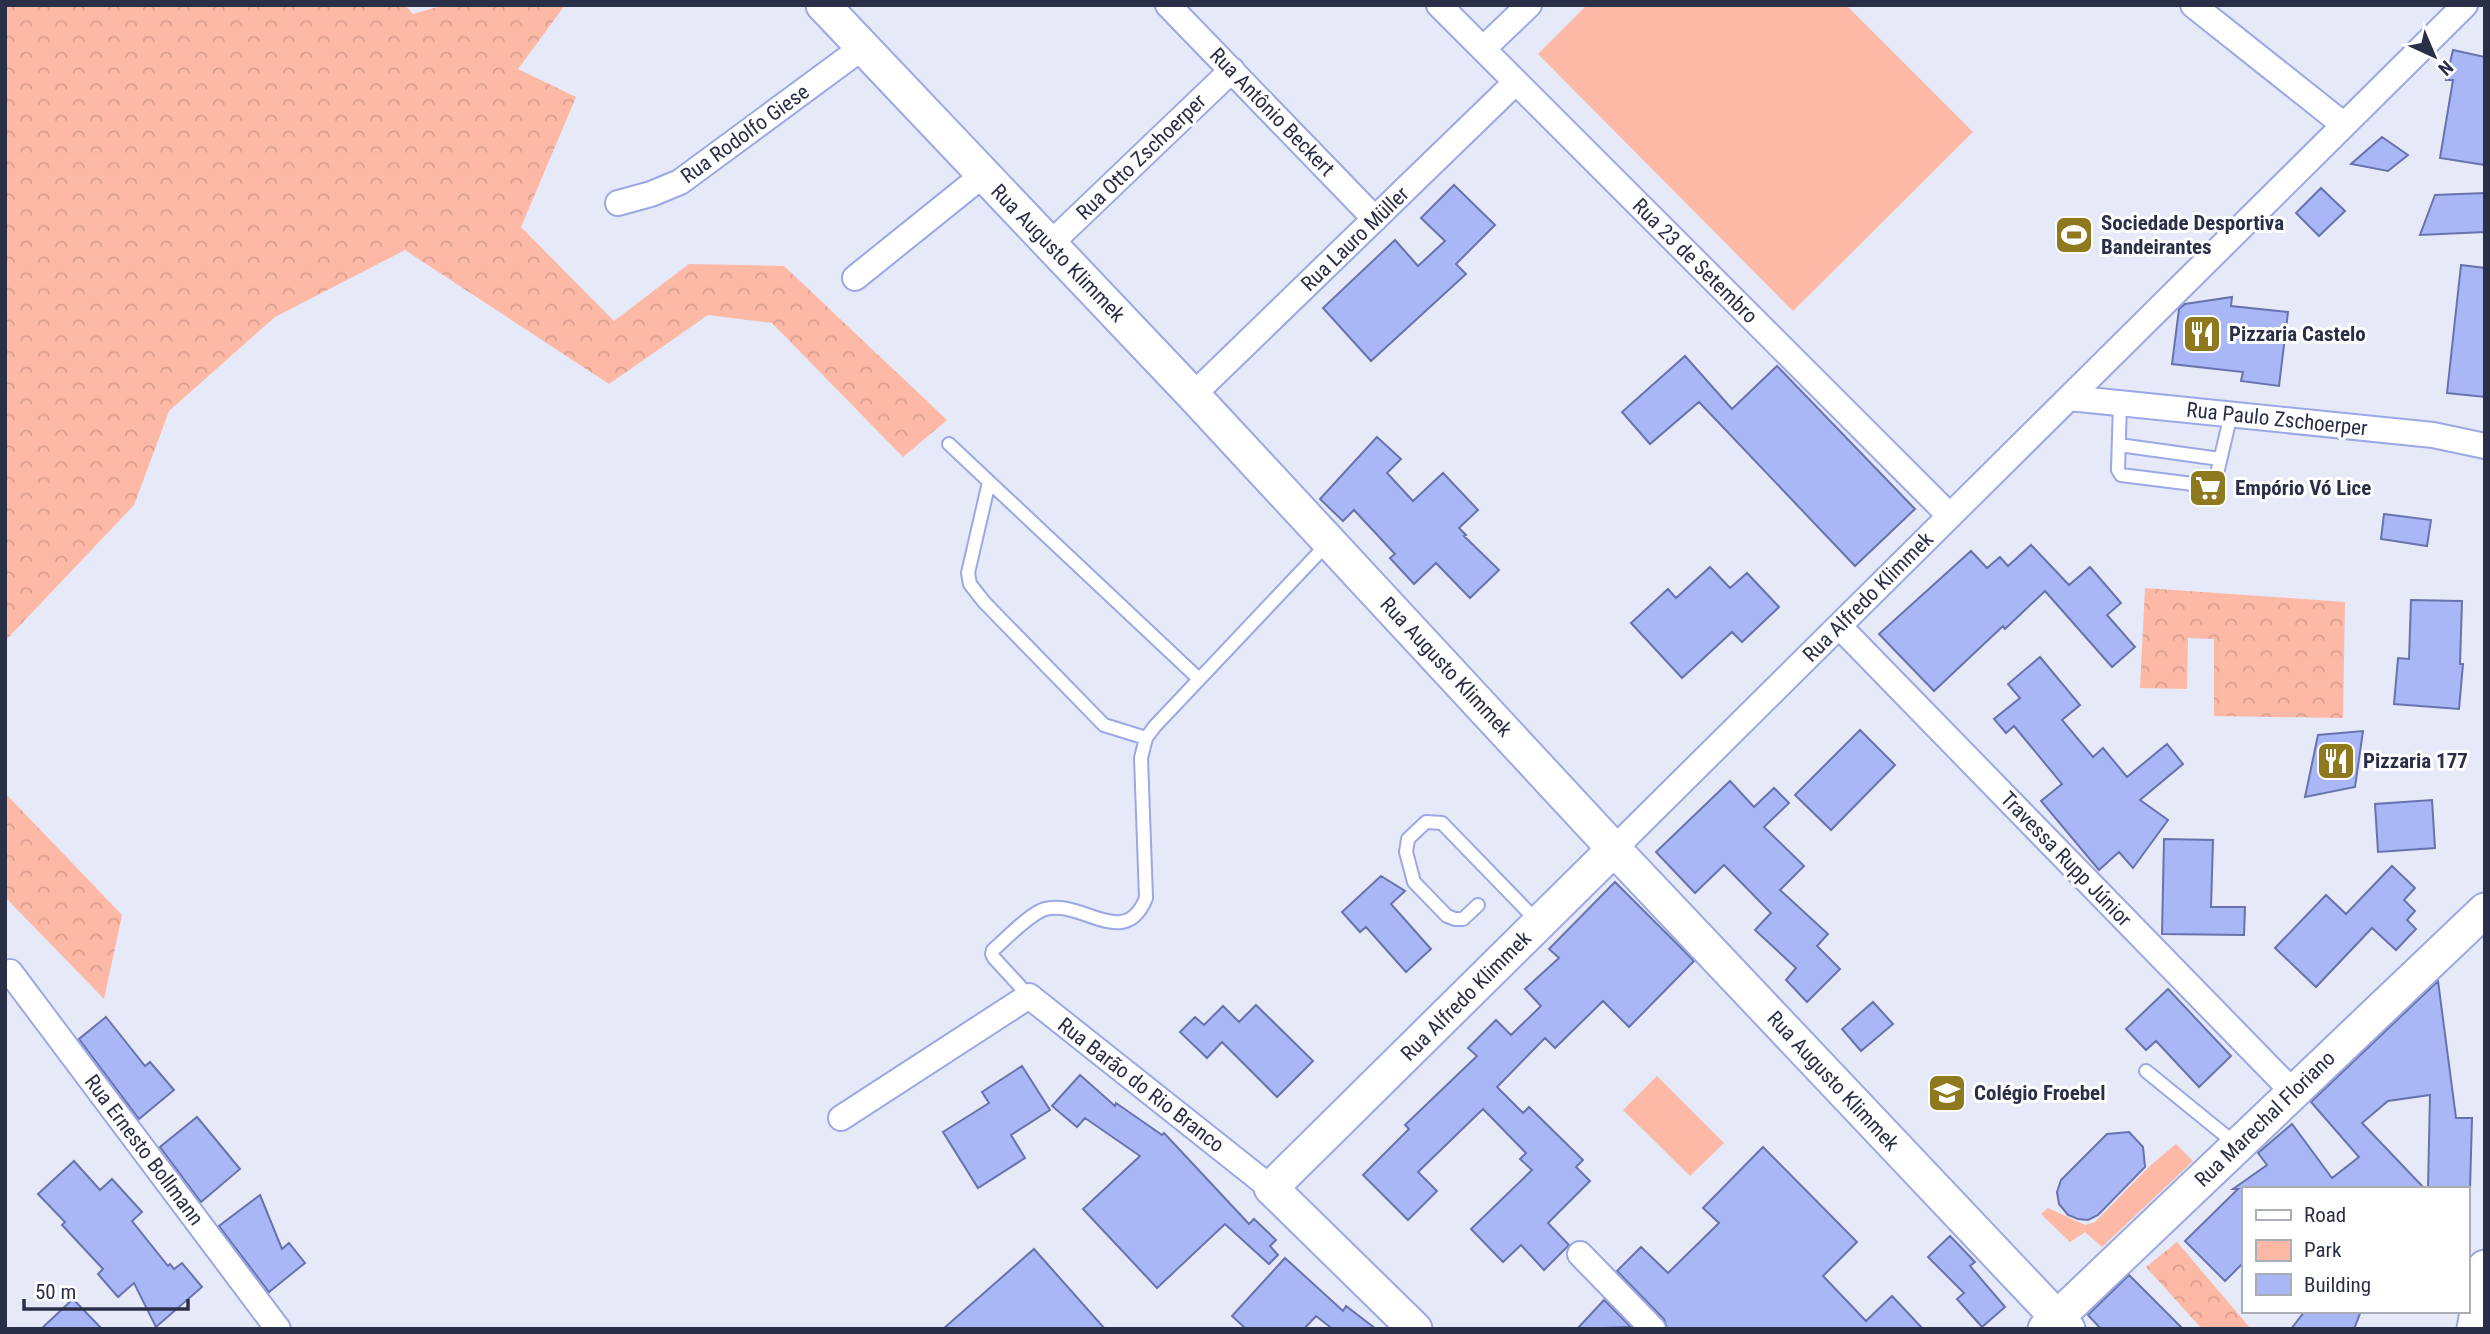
<svg xmlns="http://www.w3.org/2000/svg" width="2490" height="1334" viewBox="0 0 2490 1334" font-family="'Roboto Condensed',sans-serif">
<style>
.forest{fill:url(#forest-crowns)}
.park{fill:#fdb8a6}
.building{fill:#aab7f6;stroke:#6873ad;stroke-width:2}
.lines{fill:none;stroke-linecap:round;stroke-linejoin:round}
.lane-casing{stroke:#9ca8e6;stroke-width:16}
.street-casing{stroke:#9ca8e6;stroke-width:28}
.secondary-casing{stroke:#9ca8e6;stroke-width:37}
.lane{stroke:#fff;stroke-width:12}
.street{stroke:#fff;stroke-width:24}
.secondary{stroke:#fff;stroke-width:33}
.labels{text-anchor:middle;stroke-width:6;stroke-linejoin:round;paint-order:stroke}
.street-label{font-size:21px;fill:#2a2f48;stroke:#fff}
.poi-label{font-size:21px;font-weight:bold;fill:#2a2f48;stroke:#fff;text-anchor:start}
</style>
<defs>
<pattern id="forest-crowns" width="20" height="18" patternUnits="userSpaceOnUse" patternTransform="scale(1.75)"><rect width="20" height="18" fill="#fdb8a6"/><path d="M2 6a3 3 0 1 1 6 0M12 15a3 3 0 1 1 6 0" fill="none" stroke="#d99e90"/></pattern>
</defs>
<rect width="100%" height="100%" fill="#e6e9f7"/>
<!-- forest -->
<path class="forest" d="M5,5H405L413,14L444,5H565L518,69L576,97L521,227L614,321L689,264L784,266L947,420L903,457L772,323L708,315L609,384L405,250L275,317L169,411L134,505L5,641Z
M2145,588L2345,602L2343,718L2214,716V639L2188,638L2187,689L2140,688Z
M5,793L122,915L104,999L5,897Z
M2177,1242L2251,1329H2202L2146,1267Z"/>
<!-- park -->
<path class="park" d="M1587,5H1846L1973,132L1793,311L1538,54Z
M1657,1076L1724,1143L1690,1176L1623,1110Z
M2176,1144L2193,1161L2102,1247L2085,1232L2070,1242L2041,1214L2048,1208L2085,1225L2095,1222L2151,1165Z"/>
<!-- building -->
<path class="building" d="M2453,50L2485,57V165L2440,158L2453,80H2446Z
M2382,137L2408,155L2388,171L2351,164Z
M1454,185L1495,225L1456,264L1466,274L1371,361L1323,308L1395,240L1418,266L1445,241L1421,218Z
M2321,188L2345,211L2319,236L2296,213Z
M2485,193V232L2420,235L2435,195Z
M2461,265L2485,268V397L2447,393Z
M2232,297L2231,306L2288,312L2279,386L2241,381L2243,372L2172,364L2179,309L2185,304Z
M1685,356L1732,409L1777,366L1915,509L1855,566L1699,402L1650,444L1622,412Z
M1377,437L1401,459L1387,473L1413,501L1443,473L1478,510L1459,528L1466,535L1464,536L1499,570L1470,598L1436,563L1414,584L1390,558L1395,554L1354,510L1343,521L1320,499Z
M2384,514L2431,520L2427,546L2381,539Z
M2031,545L2069,585L2090,567L2121,603L2107,615L2135,647L2112,667L2045,591L2005,629L2003,626L1934,691L1879,634L1971,551L1987,568L2000,557L2008,566Z
M1710,567L1730,588L1747,573L1779,607L1742,642L1732,632L1682,678L1631,623L1668,589L1676,598Z
M2411,600L2462,601L2460,664H2463L2459,709L2394,704L2398,658L2409,659Z
M2040,657L2080,705L2062,720L2093,757L2103,748L2127,777L2167,744L2183,764L2140,800L2168,820L2133,868L2119,852L2099,870L2041,801L2062,784L2014,726L2006,733L1994,719L2020,698L2008,684Z
M1860,730L1895,765L1831,830L1795,795Z
M2363,731L2355,787L2305,797L2318,735Z
M1730,781L1754,807L1774,788L1789,803L1764,827L1804,866L1780,890L1828,934L1817,946L1840,969L1807,1002L1786,980L1796,968L1755,930L1771,913L1724,865L1695,893L1656,852Z
M2432,800L2435,848L2378,852L2375,804Z
M2164,839L2213,840L2211,907H2245L2244,935L2162,934Z
M2392,866L2415,888L2404,900L2415,911L2407,920L2416,929L2396,950L2372,928L2316,987L2275,948L2326,895L2346,914Z
M1381,876L1405,891L1391,904L1431,949L1406,972L1366,927L1360,932L1342,912Z
M1615,882L1694,961L1629,1027L1603,1001L1555,1048L1545,1038L1497,1087L1523,1113L1529,1107L1583,1160L1576,1167L1590,1181L1548,1223L1569,1245L1544,1270L1521,1245L1503,1262L1471,1229L1532,1170L1520,1159L1526,1153L1483,1109L1418,1172L1437,1191L1408,1220L1363,1175L1409,1129L1405,1125L1477,1056L1468,1048L1496,1020L1511,1035L1541,1006L1525,989L1559,958L1549,949Z
M2438,981L2456,1118H2472L2470,1189H2428L2430,1095L2388,1101L2362,1123L2425,1189H2243V1263L2225,1281L2185,1241L2238,1189H2233L2267,1165L2258,1153L2292,1124L2332,1178L2359,1157L2311,1102Z
M2168,989L2231,1056L2199,1087L2156,1041L2146,1050L2126,1029Z
M1873,1002L1893,1024L1861,1051L1842,1029Z
M1256,1005L1313,1061L1277,1097L1222,1042L1207,1058L1180,1032L1195,1017L1204,1025L1223,1006L1239,1022Z
M106,1017L145,1066L150,1062L174,1090L139,1119L79,1039Z
M1022,1066L1050,1110L1011,1135L1025,1158L978,1188L943,1132L989,1103L982,1092Z
M1080,1075L1115,1106L1116,1103L1162,1135L1164,1133L1249,1224L1254,1219L1276,1240L1270,1246L1278,1255L1269,1264L1225,1224L1157,1288L1083,1209L1140,1156L1085,1118L1077,1127L1052,1106Z
M197,1117L240,1169L201,1202L160,1147Z
M2129,1132L2143,1147L2145,1167L2098,1215L2088,1220L2078,1219L2068,1215L2059,1204L2057,1192L2061,1180L2107,1134Z
M1763,1147L1857,1242L1823,1276L1866,1321L1892,1296L1923,1329L1667,1328L1664,1319L1617,1271L1641,1247L1668,1273L1719,1223L1703,1208Z
M74,1161L100,1190L112,1179L142,1212L132,1221L168,1266L170,1264L174,1269L182,1263L202,1287L156,1327L134,1283L118,1297L98,1274L103,1269L62,1225L65,1222L38,1194Z
M260,1195L282,1249L289,1243L305,1263L269,1292L219,1226Z
M1950,1236L1975,1262L1970,1266L2005,1307L1982,1327L1957,1299L1964,1293L1928,1257Z
M1034,1249L1105,1329H943Z
M1285,1258L1343,1311L1346,1306L1376,1329H1329L1330,1327L1316,1316L1304,1329H1246L1232,1316Z
M2129,1275L2183,1329H2101L2088,1315Z
M73,1299L102,1329H41Z
M1604,1300L1631,1327L1577,1329Z
M2305,1311H2361L2354,1329H2291Z"/>
<g class="lines">
<defs>
<path id="lane" d="M2120,403L2118,470L2121,475L2209,486L2216,478L2231,414
M949,444L1199,679
M2119,445L2220,459
M989,482L968,573L970,584L984,602L1104,725L1146,738
M1478,905L1463,919H1455L1447,916L1414,882L1406,852L1408,839L1426,822L1442,823L1539,923
M1029,996L994,958L992,954L993,950C1006,939 1029,914 1045,909C1082,899 1125,951 1146,898L1141,758L1146,738L1155,726L1329,542
M2146,1071L2237,1145"/>
<path id="street" d="M1168,5L1375,219
M1439,5L1950,516
M2193,5L2344,125
M1483,49L1529,5
M618,203L651,194L680,182L863,47
M1049,245L1232,70
M855,278L983,175
M1193,395L1516,82
M2069,398L2433,435L2485,446
M1839,626L2293,1092
M1614,849L2465,5
M10,972L278,1329
M841,1118L1029,996L1271,1188
M1580,1254L1653,1329"/>
<path id="secondary" d="M823,5L1193,395L1614,849L2068,1329
M1415,1329L1271,1188L1614,849
M2045,1329L2485,910
M2474,1329L2485,1267"/>
</defs>
<!-- lane casing -->
<use href="#lane" class="lane-casing"/>
<!-- street casing -->
<use href="#street" class="street-casing"/>
<!-- secondary casing -->
<use href="#secondary" class="secondary-casing"/>
<!-- lane -->
<use href="#lane" class="lane"/>
<!-- street -->
<use href="#street" class="street"/>
<!-- secondary -->
<use href="#secondary" class="secondary"/>
</g>
<!-- icons -->
<defs>
<symbol id="stadium-square" viewBox="-11 -11 22 22"><rect x="-9" y="-9" width="18" height="18" rx="4" fill="#8e791e" stroke="#fff"/><path d="M0-5a6.5 5 0 1 0 0 10a6.5 5 0 1 0 0-10ZM-3.5-1.8h7v3.6h-7Z" fill="#fff"/></symbol>
<symbol id="restaurant-square" viewBox="-11 -11 22 22"><rect x="-9" y="-9" width="18" height="18" rx="4" fill="#8e791e" stroke="#fff"/><path d="M-5-6h1v4h1v-4h1v4h1v-4h1v5L-1.5 .5V6h-2V.5L-5-1ZM5-6V6H3V1.5H1.5Q1.5-4 5-6Z" fill="#fff"/></symbol>
<symbol id="supermarket-square" viewBox="-11 -11 22 22"><rect x="-9" y="-9" width="18" height="18" rx="4" fill="#8e791e" stroke="#fff"/><path d="M-6-5.5h2.5l.6 2H6L4.5 2H-2.5L-4.4-4H-6ZM-1.5 3.2a1.3 1.3 0 1 0 .1 0ZM3 3.2a1.3 1.3 0 1 0 .1 0Z" fill="#fff"/></symbol>
<symbol id="school-square" viewBox="-11 -11 22 22"><rect x="-9" y="-9" width="18" height="18" rx="4" fill="#8e791e" stroke="#fff"/><path d="M0-5L7-2L0 1L-7-2ZM-4 1L0 2.5L4 1V4Q0 6-4 4Z" fill="#fff"/></symbol>
</defs>
<g fill-rule="evenodd">
<use href="#stadium-square" x="2052" y="213" width="44" height="44"/>
<use href="#restaurant-square" x="2180" y="312" width="44" height="44"/>
<use href="#supermarket-square" x="2186" y="466" width="44" height="44"/>
<use href="#restaurant-square" x="2314" y="739" width="44" height="44"/>
<use href="#school-square" x="1925" y="1071" width="44" height="44"/>
</g>
<g class="labels">
<!-- street labels -->
<g class="street-label">
<text transform="translate(1272 112) rotate(46)" y="7">Rua Antônio Beckert</text>
<text transform="translate(745 134) rotate(-36)" y="7">Rua Rodolfo Giese</text>
<text transform="translate(1141 157) rotate(-44)" y="7">Rua Otto Zschoerper</text>
<text transform="translate(1355 239) rotate(-44)" y="7">Rua Lauro Müller</text>
<text transform="translate(1058 253) rotate(46)" y="7">Rua Augusto Klimmek</text>
<text transform="translate(1695 261) rotate(45)" y="7">Rua 23 de Setembro</text>
<text transform="translate(2277 419) rotate(6)" y="7">Rua Paulo Zschoerper</text>
<text transform="translate(1868 597) rotate(-45)" y="7">Rua Alfredo Klimmek</text>
<text transform="translate(1446 667) rotate(47)" y="7">Rua Augusto Klimmek</text>
<text transform="translate(2066 859) rotate(46)" y="7">Travessa Rupp Júnior</text>
<text transform="translate(1466 996) rotate(-45)" y="7">Rua Alfredo Klimmek</text>
<text transform="translate(1833 1081) rotate(47)" y="7">Rua Augusto Klimmek</text>
<text transform="translate(1141 1085) rotate(38)" y="7">Rua Barão do Rio Branco</text>
<text transform="translate(2265 1119) rotate(-44)" y="7">Rua Marechal Floriano</text>
<text transform="translate(144 1150) rotate(53)" y="7">Rua Ernesto Bollmann</text>
</g>
<!-- poi labels -->
<g class="poi-label">
<text x="2101" y="230">Sociedade Desportiva<tspan x="2101" dy="24">Bandeirantes</tspan></text>
<text x="2229" y="341">Pizzaria Castelo</text>
<text x="2235" y="495">Empório Vó Lice</text>
<text x="2363" y="768">Pizzaria 177</text>
<text x="1974" y="1100">Colégio Froebel</text>
</g>
</g>
<!-- border -->
<rect width="2490" height="1334" fill="none" stroke="#2a2f48" stroke-width="14"/>
<!-- legend -->
<rect x="2242" y="1187" width="228" height="126" fill="#ffffff" stroke="#aaacb6" stroke-width="2"/>
<rect x="2256" y="1210" width="35" height="10" fill="#ffffff" stroke="#aaacb6" stroke-width="2"/>
<text x="2304" y="1222" font-size="21" fill="#2a2f48">Road</text>
<rect x="2256" y="1240" width="35" height="21" fill="#fdb8a6" stroke="#aaacb6" stroke-width="2"/>
<text x="2304" y="1257" font-size="21" fill="#2a2f48">Park</text>
<rect x="2256" y="1274" width="35" height="21" fill="#aab7f6" stroke="#aaacb6" stroke-width="2"/>
<text x="2304" y="1292" font-size="21" fill="#2a2f48">Building</text>
<!-- north arrow -->
<g transform="translate(2434 56) rotate(136)" stroke="#ffffff" stroke-width="5" paint-order="stroke">
<path d="M0-5L12 26L0 18L-12 26Z" fill="#2a2f48"/>
<text y="-10" font-size="19" font-weight="bold" text-anchor="middle" fill="#2a2f48">N</text>
</g>
<!-- scale -->
<path d="M24 1299v10h164v-10" fill="none" stroke="#2a2f48" stroke-width="3.5"/>
<text x="35" y="1299" font-size="21" fill="#2a2f48" stroke="#ffffff" stroke-width="5" paint-order="stroke">50 m</text>
</svg>
